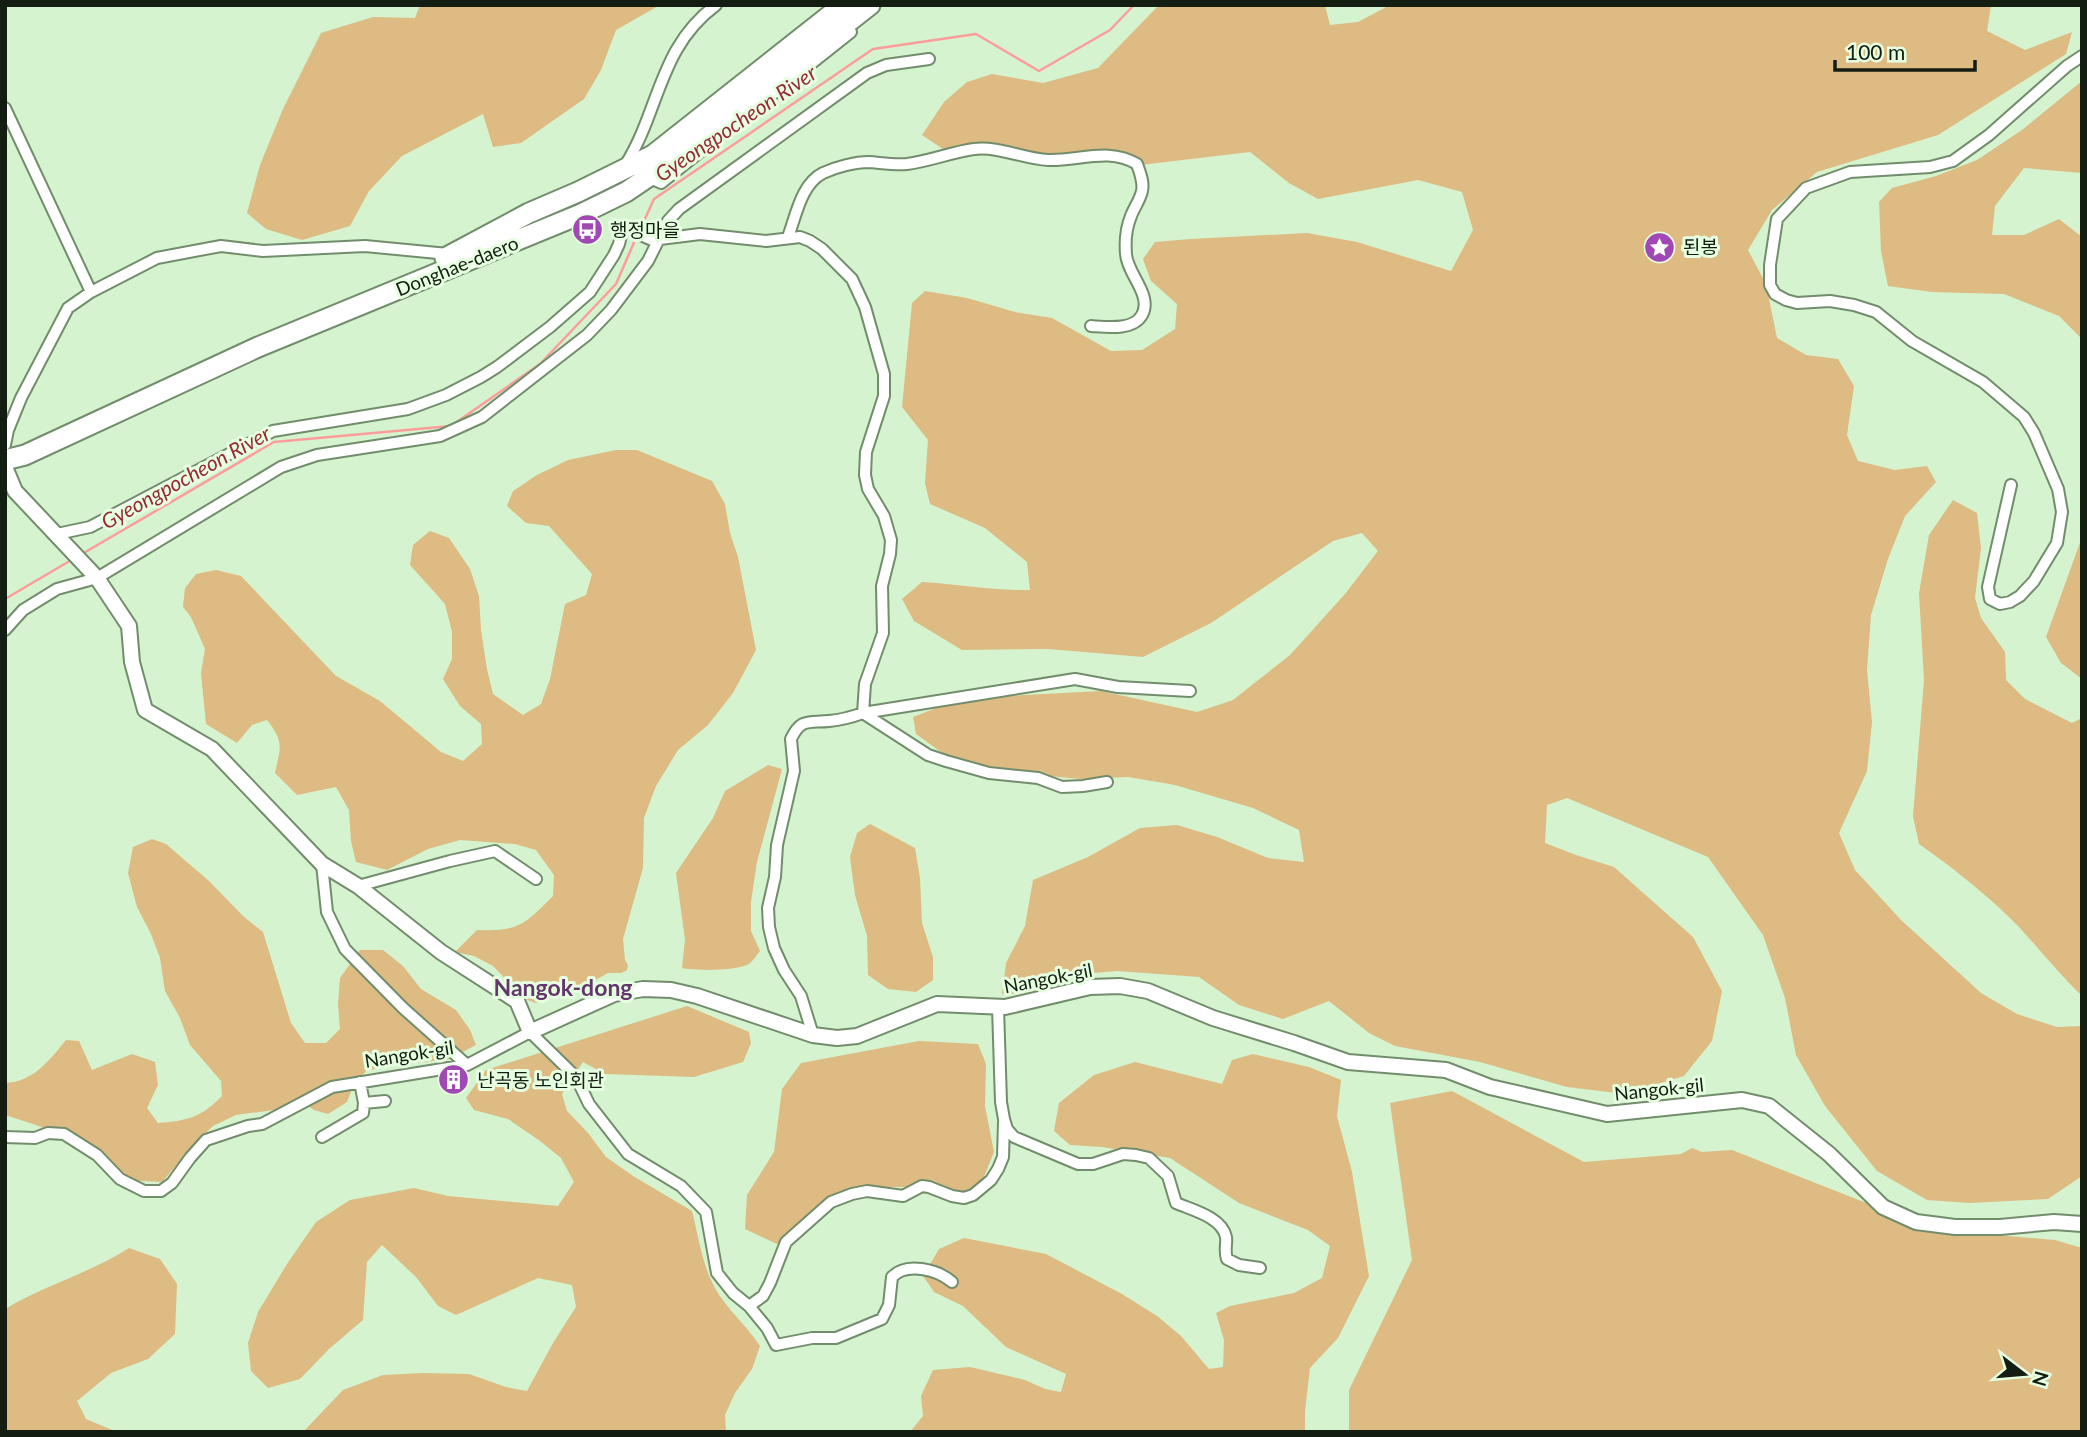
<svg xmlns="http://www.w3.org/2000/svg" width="2087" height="1437" viewBox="0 0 2087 1437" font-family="Lato,'Noto Sans KR',sans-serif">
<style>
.green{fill:#ddbb82}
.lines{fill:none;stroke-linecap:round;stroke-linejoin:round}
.stream{stroke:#fc9d9c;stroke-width:2.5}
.street-casing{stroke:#728d6c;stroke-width:14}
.secondary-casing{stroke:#728d6c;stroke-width:18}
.highway-casing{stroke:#728d6c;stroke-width:23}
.street{stroke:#fff;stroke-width:10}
.secondary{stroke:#fff;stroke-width:14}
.highway{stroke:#fff;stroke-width:19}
.labels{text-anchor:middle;stroke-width:6;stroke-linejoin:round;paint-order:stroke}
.poi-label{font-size:19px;fill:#131d11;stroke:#e7ffe1;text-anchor:start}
.street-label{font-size:19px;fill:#131d11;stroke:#e7ffe1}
.water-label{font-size:21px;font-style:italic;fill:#972a34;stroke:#e7ffe1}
.quarter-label{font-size:23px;font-weight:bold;fill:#63376d;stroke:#e7ffe1}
</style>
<rect width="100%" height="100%" fill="#d5f3cf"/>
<!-- green -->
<path class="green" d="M420,5H660L616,30L601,70L584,99L521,143L493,147L483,114L402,156L369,191L350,226L302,240L266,229L247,213L260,165L283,109L321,33L373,17L415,18Z
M1159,5H1325L1330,25L1358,22L1390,5H1991L1987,31L2025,50L2072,32L2066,54L1938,135L1817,172L1772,210L1748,250L1766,284L1777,338L1806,355L1838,359L1854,386L1847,435L1858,461L1895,470L1927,466L1936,482L1905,516L1888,559L1871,615L1867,670L1872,722L1867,771L1839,833L1855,870L1901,920L1981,993L2017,1014L2057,1027L2082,1026V1176L2048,1199L1970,1203L1927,1200L1877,1171L1825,1106L1796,1055L1785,998L1763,935L1708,857L1567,798L1547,805L1545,843L1576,855L1614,867L1693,937L1722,991L1712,1041L1684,1076L1625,1094L1567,1087L1480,1062L1395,1046L1369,1033L1329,1001L1283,1019L1239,1005L1199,977L1117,971L1082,974L1029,993L1002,994L1006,963L1025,926L1033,880L1088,857L1140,828L1177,825L1217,837L1268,858L1304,862L1299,830L1253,808L1175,785L1128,777L1081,779L984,770L948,757L916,734L913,717L957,700L1009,696L1101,691L1197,712L1233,700L1290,655L1345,594L1378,551L1362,533L1333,541L1211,623L1143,657L1048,649L962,650L914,621L902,599L922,582C958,584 994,591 1030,590L1027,562L985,528L930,504L925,483L928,440L902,407L912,303L925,291L967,298L1015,312L1052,318L1111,351L1142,350L1175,329L1177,304L1151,281L1143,259L1155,242L1190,239L1307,233L1357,242L1451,271L1473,230L1462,192L1418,180L1318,199L1289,183L1250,152L1132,166L1079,155L1030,156L987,149H943L922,135L944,102L967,82L992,74L1043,83L1098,68Z
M2082,81V173L2024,168L1995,206L1992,235H2024L2059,219L2082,237V339L2059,316L2004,294L1932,292L1888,286L1881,251L1879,202L1892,188L1936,176L1977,160L2022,130Z
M616,450H637L712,481L725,504L730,533L738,557L756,650L733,693L708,725L678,750L656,786L644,818L643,868L623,939L625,960L628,965L627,970L621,973H608L583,987L536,1003L525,999L493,966L474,956L455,952L477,930C519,932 525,924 553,896L554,875L536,850L515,844L460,840L428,849L387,870L356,862L351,841L349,810L336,787L297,795L275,773C281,746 284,742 267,720L252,725L237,743L206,724L201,673L205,649L191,617L183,607L185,588L196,574L216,570L241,576L336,676L380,701L441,752L463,761L482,744L481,724L460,706L443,679L452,659V632L445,604L410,565L413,545L430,531L449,538L470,569L479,596L481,630L487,669L493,694L523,715L541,704L550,679L565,604L586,595L592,574L549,526L526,523L507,506L513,491L537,475L568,460Z
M1953,500L1977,513L1981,548L1975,598L1981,618L2005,652L2006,680L2025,699L2072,723L2082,718V996C2059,974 2040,950 2019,927C1991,898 1952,867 1919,844L1913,816L1924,680L1919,593L1929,535Z
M2082,537V679L2061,663L2046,637Z
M768,765L782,769L757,862L751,902V931L760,951C757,955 753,961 749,964C736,971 696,971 682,968L685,940L676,873L713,818L725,791Z
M870,824L915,848L920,878L922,923L933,957V980L916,992L888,989L868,975L867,936L855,895L850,857L857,833Z
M152,839L166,844L209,881L244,917L263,932L291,1023L305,1043H326L340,1029L338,1004L340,978L360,950H383L403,966L421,989L456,1010L470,1030L476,1045L449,1059L388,1066L366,1071L352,1089L347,1102L328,1114L314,1110L298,1099L274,1110L236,1115L213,1126L197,1141L162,1182L120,1180L90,1158L78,1145L39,1126L5,1115V1083C33,1082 49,1061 66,1040L79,1041L92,1070L132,1054L155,1062L158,1085L147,1108L158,1123C187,1121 202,1117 222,1096L221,1081L190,1045L180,1018L165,991L160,958L151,934L137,907L128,873L133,847Z
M687,1006L749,1032L751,1043L743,1062L694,1077L605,1074L583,1062L562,1094L567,1111L588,1133L606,1157L633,1176L692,1211C697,1231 702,1261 711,1280C721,1304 745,1323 760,1346L752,1369L735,1393L725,1415L726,1432H303L343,1390L383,1375L422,1373L469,1374L506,1387L527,1391L553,1343L576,1307L572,1285L538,1278L456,1315L438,1306L416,1277L382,1245L367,1262L363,1320L329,1349L300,1379L268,1388L251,1371L248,1343L258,1312L287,1264L316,1222L350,1200L414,1188L448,1196L558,1206L574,1182L561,1158L540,1141L508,1119L474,1110L466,1098L486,1070Z
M919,1041L978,1044L986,1064L985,1106L994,1152L977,1194L915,1187H864L819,1209L791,1237L777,1244L745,1229L747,1195L774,1152L782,1089L801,1063Z
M1253,1054L1309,1067L1341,1080L1337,1116L1352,1172L1369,1276L1338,1338L1310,1368L1305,1411V1432H910L923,1416L921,1396L933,1370L970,1367L1025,1380L1045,1389L1061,1392L1066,1374L1006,1347L963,1306L934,1292L923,1276L939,1249L964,1238L1046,1254L1122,1294L1157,1316L1181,1336L1209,1369L1223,1367L1224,1340L1216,1313L1230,1306L1294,1293L1322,1278L1330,1246L1308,1230L1239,1203L1170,1158L1102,1147L1070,1145L1054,1131L1059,1103L1094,1075L1135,1062L1222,1084L1232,1060Z
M1452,1091L1584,1162L1681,1154L1692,1148L1702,1152L1732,1150L1935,1230L2055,1240L2082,1248V1432H1349V1390L1412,1260L1390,1103Z
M129,1248L160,1259L177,1284L175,1334L148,1359L111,1373L77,1401L86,1419L117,1432H5V1309C45,1285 90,1273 129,1248Z"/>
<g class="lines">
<!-- stream -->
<path class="stream" d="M639,232L654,199L873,49L976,34L1039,71L1110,30L1134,5
M82,554L274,442L451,426L540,364L616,284L636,238
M5,599L73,559"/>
<defs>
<path id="street" d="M5,108L91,292
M626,164C660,109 659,47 716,5
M648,177L661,183L851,32
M788,237C796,216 801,184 823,173C836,167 855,162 869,162C882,163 894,165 907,164C930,161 952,152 974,149C999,146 1024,159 1048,160C1079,161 1109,147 1137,164C1140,173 1144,182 1142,191C1140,200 1134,208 1131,216C1126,228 1125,242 1126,254C1127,274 1153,295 1142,315C1133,331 1106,327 1091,326
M5,445L8,430L21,398L68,308L91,292L157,258L221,246L263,251L365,246L448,254
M2011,485L1988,587L1990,599L2000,604L2010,602L2020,596L2034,581L2057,543L2062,512L2058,489L2034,433L2024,417L1983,382L1912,341L1876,312L1854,305L1830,301L1797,303L1786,300L1775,294L1770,285V265L1777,219L1806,188L1850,172L1930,167L1953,161L1989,135L2067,66L2082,56
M57,534L90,527L273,431L408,409L446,395L481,377L497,367L550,327L590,292L614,255L619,244L623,227L652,240L700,234L766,241L800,237L810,241L822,249L852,279L865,307L884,374V396L866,452L865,475L868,489L884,516L891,540L890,554L882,586L883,633L865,684L863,713
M5,630L23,610L57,589L97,578L281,467L317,455L440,436L482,417L587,335L611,310L648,261L668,221L679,209L867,73L886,65L929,59
M863,713L928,755L946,761L989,773L1038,778L1062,787L1083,786L1107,782
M322,864L327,912L345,949L403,1008L467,1065
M358,886L450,861L495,851L536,879
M998,1007L1001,1102L1004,1119L1007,1129L1014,1137L1078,1164H1093L1123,1154L1136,1155L1149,1158L1168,1176L1176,1203C1192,1210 1222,1217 1226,1237C1227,1244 1224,1251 1227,1259L1239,1265L1260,1268
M813,1035L801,996L784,970L774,948L769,927L768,908L775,877L777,845L794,771L791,739C801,718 808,723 829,721C841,720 852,717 863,713L1075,679L1118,687L1190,691
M364,1103L385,1101
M5,1137L35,1138L48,1133L64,1134L97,1155L120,1179L144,1191H161L172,1183L190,1158L206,1140L248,1126L262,1124L332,1087L467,1065L530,1032L576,1077L589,1104L628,1154L681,1186L706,1212L717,1273L733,1293L749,1306L767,1328L776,1345L812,1338H836L882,1319L889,1305L892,1277C906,1262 937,1269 952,1282
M322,1137L363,1113L364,1103L360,1082
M749,1306L763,1296L770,1283L786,1242L831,1202L852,1194L867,1191L903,1196L922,1186L929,1187L952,1196L964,1198L973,1195L991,1180L998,1169L1003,1157L1004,1122"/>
<path id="secondary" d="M5,467L15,491L97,578L129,626L132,662L145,710L212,749L322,864L358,886L441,952L517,1001L530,1032L614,994L643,989L671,990L697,996L813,1035L837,1038L857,1036L937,1004L1005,1007L1090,987L1120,986L1148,991L1213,1018L1294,1043L1348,1062L1446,1070L1490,1087L1607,1114L1742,1100L1769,1106L1829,1154L1883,1207L1916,1222L1955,1227H2000L2054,1222L2082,1224"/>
<path id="highway" d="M445,258L529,213L578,192L653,155L843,5
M5,460L25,455L258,347L581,214L626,192L660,169L870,5"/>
</defs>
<!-- street casing -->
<use href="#street" class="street-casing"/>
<!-- secondary casing -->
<use href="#secondary" class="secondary-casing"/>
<!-- highway casing -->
<use href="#highway" class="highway-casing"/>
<!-- street -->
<use href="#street" class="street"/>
<!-- secondary -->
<use href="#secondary" class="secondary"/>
<!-- highway -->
<use href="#highway" class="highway"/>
</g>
<!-- icons -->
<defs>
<symbol id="bus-disc" viewBox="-11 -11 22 22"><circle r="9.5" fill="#a048b4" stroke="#e7ffe1"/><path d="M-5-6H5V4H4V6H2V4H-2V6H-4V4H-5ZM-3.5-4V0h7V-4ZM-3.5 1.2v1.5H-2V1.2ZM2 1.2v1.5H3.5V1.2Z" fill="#fff"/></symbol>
<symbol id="sight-disc" viewBox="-11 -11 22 22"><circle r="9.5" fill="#a048b4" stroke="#e7ffe1"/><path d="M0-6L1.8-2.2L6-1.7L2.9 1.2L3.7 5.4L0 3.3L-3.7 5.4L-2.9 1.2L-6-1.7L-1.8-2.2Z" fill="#fff"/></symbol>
<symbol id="building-disc" viewBox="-11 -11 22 22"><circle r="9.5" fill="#a048b4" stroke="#e7ffe1"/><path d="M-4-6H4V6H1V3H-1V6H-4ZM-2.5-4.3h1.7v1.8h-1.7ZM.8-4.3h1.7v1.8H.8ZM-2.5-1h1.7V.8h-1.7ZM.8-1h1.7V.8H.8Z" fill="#fff"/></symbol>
</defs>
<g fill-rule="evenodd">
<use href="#bus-disc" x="570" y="212" width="35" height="35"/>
<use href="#sight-disc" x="1642" y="230" width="35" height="35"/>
<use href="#building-disc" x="436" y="1062" width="35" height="35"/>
</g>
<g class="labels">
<!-- poi labels -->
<g class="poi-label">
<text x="610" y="237">행정마을</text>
<text x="1683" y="254">된봉</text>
<text x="477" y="1087">난곡동 노인회관</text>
</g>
<!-- street labels -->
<g class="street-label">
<text transform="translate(457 266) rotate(-22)" y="7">Donghae-daero</text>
<text transform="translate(1048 978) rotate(-11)" y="7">Nangok-gil</text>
<text transform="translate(409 1054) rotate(-9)" y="7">Nangok-gil</text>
<text transform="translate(1659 1089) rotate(-6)" y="7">Nangok-gil</text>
</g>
<!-- water labels -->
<g class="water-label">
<text transform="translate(736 124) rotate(-34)" y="7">Gyeongpocheon River</text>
<text transform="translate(186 478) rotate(-29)" y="7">Gyeongpocheon River</text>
</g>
<!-- quarter labels -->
<g class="quarter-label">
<text x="563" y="996">Nangok-dong</text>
</g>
</g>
<!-- border -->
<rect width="2087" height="1437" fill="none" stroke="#131d11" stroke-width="14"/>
<!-- north arrow -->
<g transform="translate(2024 1374) rotate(106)" stroke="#e7ffe1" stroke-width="5" paint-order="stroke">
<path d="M0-5L12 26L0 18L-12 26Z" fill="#131d11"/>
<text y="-10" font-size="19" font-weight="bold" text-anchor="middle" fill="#131d11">N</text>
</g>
<!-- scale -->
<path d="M1835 60v10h140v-10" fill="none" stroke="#131d11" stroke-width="3.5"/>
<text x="1846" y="60" font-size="21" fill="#131d11" stroke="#e7ffe1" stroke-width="5" paint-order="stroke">100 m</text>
</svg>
